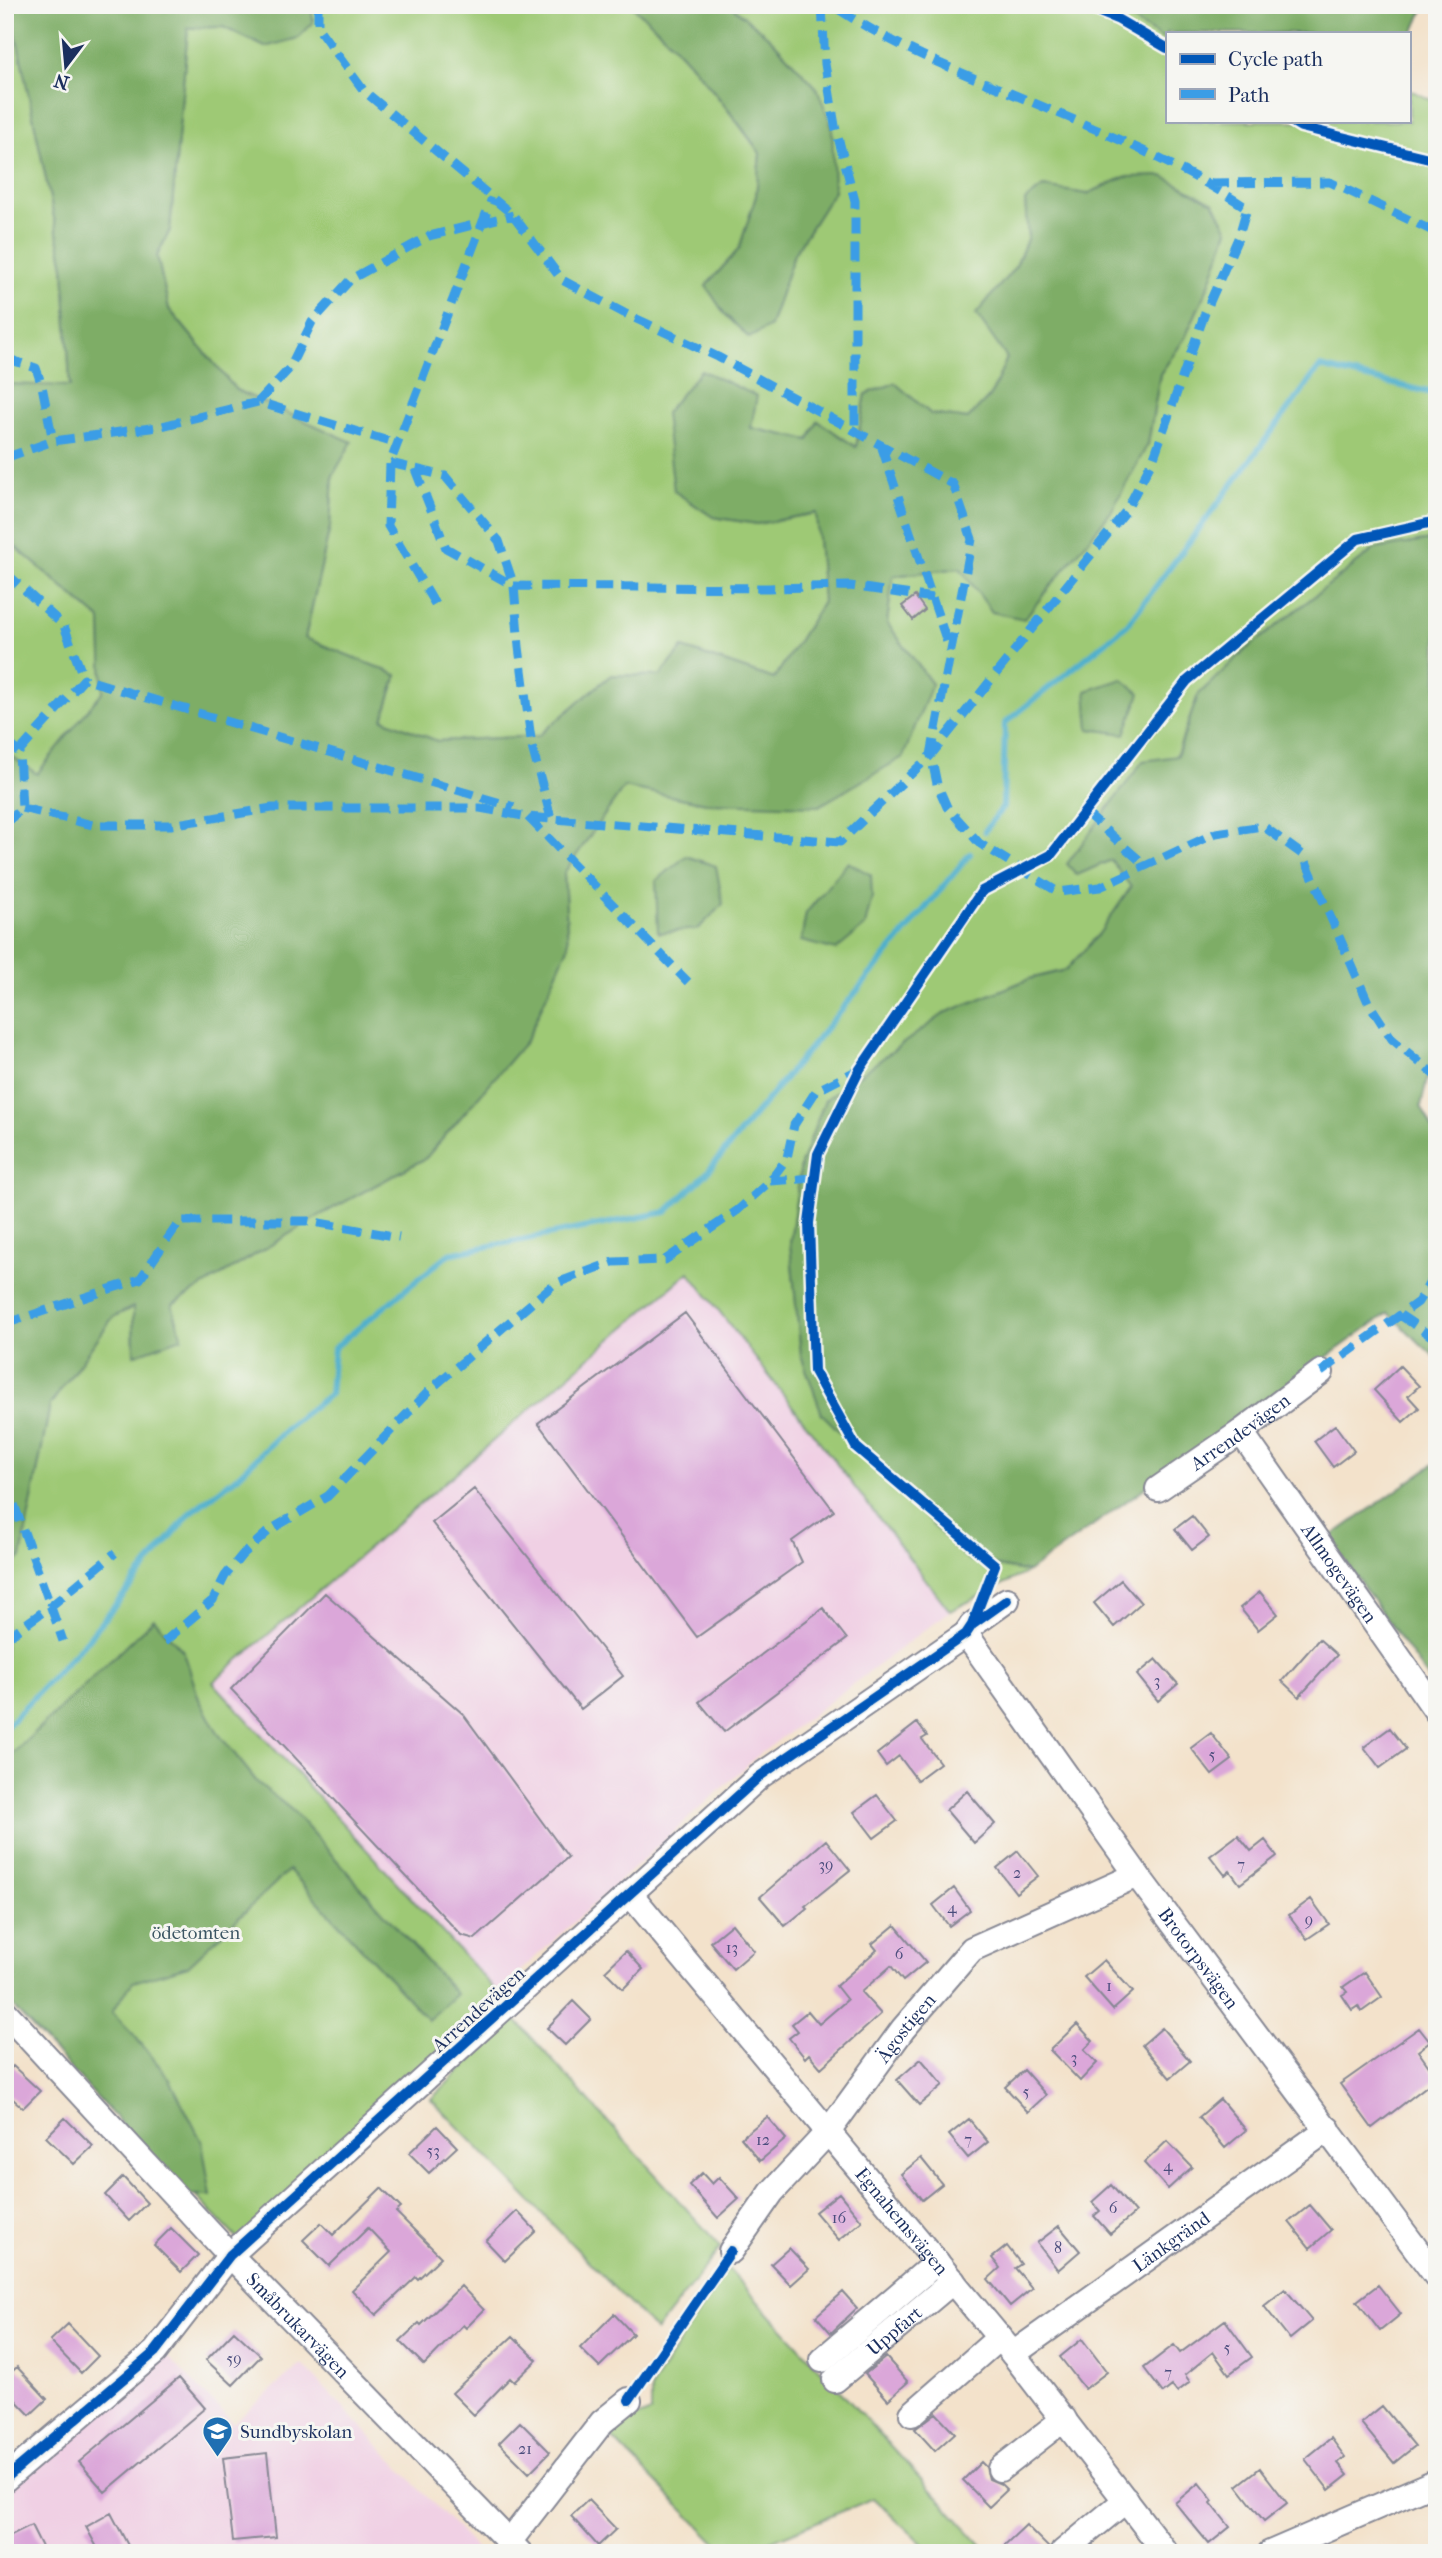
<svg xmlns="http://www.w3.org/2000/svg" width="1442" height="2558" viewBox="0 0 1442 2558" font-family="'IM FELL French Canon',serif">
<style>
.built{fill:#f0d0e4}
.green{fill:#9ec975;stroke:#5c7c6a;stroke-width:2}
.forest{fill:#7ead66;stroke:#4c6e62;stroke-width:2}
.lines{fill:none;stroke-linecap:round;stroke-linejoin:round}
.stream{stroke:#4dafcc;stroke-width:6}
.building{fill:#dba7d9}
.street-casing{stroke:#878894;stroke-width:28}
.street{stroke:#fff;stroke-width:24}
.quiet{stroke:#3b9de6;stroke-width:9;stroke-dasharray:18 9;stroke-linecap:butt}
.cycleway-casing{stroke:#f6f6f2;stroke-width:15}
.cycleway{stroke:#0057b8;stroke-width:10}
.labels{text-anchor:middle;stroke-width:6;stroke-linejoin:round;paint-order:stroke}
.number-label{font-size:16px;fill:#4b4d7d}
.street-label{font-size:19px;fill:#1b2f5e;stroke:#f6f6f2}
.park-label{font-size:19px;fill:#3c5664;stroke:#f6f6f2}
.poi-label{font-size:19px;fill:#1b2f5e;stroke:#f6f6f2;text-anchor:start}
</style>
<rect width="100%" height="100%" fill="#f6f6f2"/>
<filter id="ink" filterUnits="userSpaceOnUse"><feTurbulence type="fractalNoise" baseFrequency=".0143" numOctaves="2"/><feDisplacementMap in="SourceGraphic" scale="14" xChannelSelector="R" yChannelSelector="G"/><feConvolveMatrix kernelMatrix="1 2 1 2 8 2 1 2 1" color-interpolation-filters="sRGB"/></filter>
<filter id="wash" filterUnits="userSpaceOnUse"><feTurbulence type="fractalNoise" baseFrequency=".00686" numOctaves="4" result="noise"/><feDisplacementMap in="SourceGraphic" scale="28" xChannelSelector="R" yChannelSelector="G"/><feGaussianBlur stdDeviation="1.57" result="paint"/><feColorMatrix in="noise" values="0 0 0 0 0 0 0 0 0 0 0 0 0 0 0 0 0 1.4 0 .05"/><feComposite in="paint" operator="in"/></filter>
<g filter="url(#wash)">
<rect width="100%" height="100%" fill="#f3e2cb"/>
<!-- built -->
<path class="built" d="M690,1271L950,1611L756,1757L497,1992L213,1683Z
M163,2351L233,2423L302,2364L480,2553H5V2492Z"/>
<!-- green -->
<path class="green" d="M5,5H10L64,266L70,387L5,384Z
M311,5H631C681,47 722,101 760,153L756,196L739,249L706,286L770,326L794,254L834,191L817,88L770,38L730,5H1096L1123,15L1167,41V121H1409V89L1437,103V539L1375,549L1244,651L1198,695L1176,756L1077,875L1111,860L1131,887L1099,934L1066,970L1029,979L945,1013L801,1164L790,1243L801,1355L968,1560L1028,1572L950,1611L689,1272L213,1682L497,1992L374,2126L242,2244L5,1995V1574L21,1557L50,1405L113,1317L133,1307L134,1354L182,1337L172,1305L322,1214L426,1158L568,947L564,873L624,787L706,803L932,684L887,623L893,576L960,568L992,611L1148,445L1160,374L1185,338L1210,282L1228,230L1125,177L1087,194L1043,187L1025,201L1028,237L1016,267L977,314L1007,358L991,395L968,419L931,414L866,394L856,447L818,421L809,440L751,428L674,491L713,517L757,524L816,513L823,602L774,679L683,648L660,676L611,675L539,736L437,741L383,719L397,675L305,638L330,527L333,475L351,442L236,390L169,309L157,256L170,230L188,27H223L265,47L313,23Z
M5,538L101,620L103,691L37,774L5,752Z
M514,2018L721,2247L656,2331L431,2099Z
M727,2268L989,2553H932L874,2498L742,2553H726L612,2438L618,2425L651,2412V2388Z"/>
<!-- forest -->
<path class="forest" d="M10,5H311L313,23L298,38L265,47L223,27L188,28L170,230L157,256L169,309L236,390L352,442L333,475L330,527L305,638L397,675L383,719L437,741L538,736L611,675L660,676L683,648L774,679L823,602L816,513L757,524L713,517L674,491L665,413L701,370L757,396L751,428L809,440L818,421L856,447L866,394L895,383L931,414L968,419L991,395L1007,358L976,314L1016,266L1028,237L1025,201L1043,187L1087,194L1125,177L1163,176L1214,203L1228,230L1210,282L1185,338L1160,374L1148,444L1111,512L1024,619L992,612L960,568L893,576L887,623L932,684L903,757L819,806L706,803L624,787L564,873L568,947L527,1040L426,1158L322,1214L172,1305L182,1338L134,1355L133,1307L113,1317L50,1405L21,1557L5,1574V752L37,774L103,691L101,620L5,538V384L70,386L64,266Z
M631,5H730L770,38L817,88L832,127L834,191L794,254L770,326L749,338L724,313L706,286L739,249L756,196L760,153C723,101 681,47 631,5Z
M1096,5H1423V10L1409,43V33H1167V41L1123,15Z
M1437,539V1065L1431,1062L1421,1106L1437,1137V1359L1388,1313L1028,1572L968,1560L822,1414L801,1355L790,1243L801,1164L825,1100L945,1013L1029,979L1066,970L1099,934L1131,887L1111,860L1077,875L1067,864L1143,761L1177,756L1198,695L1244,651L1375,549Z
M1122,679L1140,693L1125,734L1089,729L1086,691Z
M686,856L716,866L723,904L698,929L658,933L656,881Z
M848,862L871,875L872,897L865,926L836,950L801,941L806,913Z
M1437,1462V1691L1329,1538Z
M154,1619L184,1652L199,1699L217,1732L258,1783L293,1811L456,1994L428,2020L289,1870L188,1966L133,1982L112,2012L134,2035L169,2078L202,2142L211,2196H188L5,1998V1761Z"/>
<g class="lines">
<!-- stream -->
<path class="stream" d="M985,831L1003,807L1005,723L1127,625L1320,367L1437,394
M5,1728L87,1640L190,1513L238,1476L290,1425L330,1394L334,1348L449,1254L666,1212L705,1175L970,854"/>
</g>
<g id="blocks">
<!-- building -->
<path class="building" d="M915,596L925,610L913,620L902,606Z
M685,1313L834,1511L792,1541L802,1562L697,1637L538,1423Z
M1400,1366L1419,1386L1408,1396L1419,1408L1403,1422L1374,1390Z
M1335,1425L1354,1451L1333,1467L1314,1441Z
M474,1489L623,1676L581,1709L432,1523Z
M1192,1516L1209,1537L1192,1550L1175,1529Z
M1121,1580L1141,1603L1114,1627L1094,1603Z
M1260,1592L1278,1614L1258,1630L1240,1608Z
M325,1593L463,1714L568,1857L475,1939L461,1935L231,1689Z
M823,1608L847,1639L724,1732L699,1702Z
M1319,1639L1337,1655L1299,1697L1282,1681Z
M1156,1659L1178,1684L1158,1701L1137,1675Z
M917,1723L927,1736L922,1739L940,1763L917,1780L899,1756L886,1766L877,1754Z
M1390,1728L1406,1749L1380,1768L1364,1747Z
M1211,1733L1232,1760L1212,1775L1191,1748Z
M967,1791L995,1824L974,1843L946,1810Z
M877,1795L897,1821L874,1838L854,1812Z
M1238,1835L1251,1851L1265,1840L1277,1856L1240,1884L1230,1871L1225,1875L1210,1856Z
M826,1840L850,1870L805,1906L807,1908L785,1926L760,1897Z
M1018,1851L1038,1876L1016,1893L997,1868Z
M954,1888L970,1910L949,1926L933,1905Z
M1311,1899L1329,1924L1307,1939L1289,1915Z
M732,1924L754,1951L733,1969L710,1942Z
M895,1925L926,1962L903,1981L891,1966L861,1992L881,2014L821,2068L809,2054L805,2058L789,2038L798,2031L792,2024L808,2011L819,2024L847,2000L836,1986L877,1950L872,1944Z
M626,1951L643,1969L623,1989L605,1971Z
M1104,1960L1133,1992L1113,2010L1084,1977Z
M1365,1972L1382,1997L1361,2012L1358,2006L1352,2010L1342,1995L1347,1992L1343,1987Z
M573,2001L591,2019L565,2045L547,2028Z
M1077,2024L1093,2041L1084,2050L1097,2063L1080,2081L1050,2050Z
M1162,2028L1190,2061L1170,2078L1142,2045Z
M1419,2028L1430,2042L1418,2051L1437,2078L1372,2128L1340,2084Z
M921,2059L943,2085L919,2105L897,2080Z
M13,2066L40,2091L23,2108L5,2092V2075Z
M1024,2070L1046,2095L1028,2112L1005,2087Z
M1220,2099L1246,2130L1225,2148L1199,2117Z
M767,2117L786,2139L760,2161L741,2138Z
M65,2118L93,2146L74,2164L46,2137Z
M969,2119L988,2142L968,2158L949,2135Z
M437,2126L457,2147L429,2173L409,2153Z
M1167,2141L1192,2167L1168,2189L1144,2163Z
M921,2158L942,2184L922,2200L901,2174Z
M702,2173L712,2184L719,2177L739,2199L718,2218L689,2185Z
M123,2177L147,2203L129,2221L105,2195Z
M1111,2185L1135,2213L1110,2234L1094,2216L1100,2211L1092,2202Z
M381,2188L401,2208L396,2212L441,2257L418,2279L416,2277L376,2315L352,2290L391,2252L368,2228L329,2266L303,2240L321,2223L333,2235Z
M839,2193L862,2221L839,2240L815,2212Z
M1310,2205L1331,2230L1310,2248L1289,2222Z
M517,2211L536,2231L505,2261L486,2241Z
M1059,2226L1080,2251L1058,2270L1037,2243Z
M171,2228L198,2255L181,2272L154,2245Z
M1007,2246L1021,2264L1015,2268L1032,2288L1010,2306L988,2279L1000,2268L992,2258Z
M789,2248L809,2269L791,2285L771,2264Z
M1378,2285L1401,2314L1380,2331L1357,2301Z
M461,2286L484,2310L466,2328L463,2325L424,2365L400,2341L419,2323L421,2325Z
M1285,2289L1312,2321L1290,2339L1264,2306Z
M843,2292L857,2308L831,2333L816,2316Z
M614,2314L633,2334L599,2367L580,2348Z
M1225,2320L1252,2357L1229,2374L1213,2352L1185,2375L1190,2382L1177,2392L1172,2386L1163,2393L1144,2368L1174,2345L1180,2353Z
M68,2324L98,2356L81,2373L50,2341Z
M234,2331L261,2356L233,2385L206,2360Z
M513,2336L537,2360L514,2382L510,2378L474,2415L452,2393Z
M1082,2339L1107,2372L1085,2389L1060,2357Z
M886,2357L908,2382L888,2400L865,2374Z
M17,2367L47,2399L30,2415L5,2389V2378Z
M179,2378L205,2408L105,2492L79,2462Z
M1382,2406L1415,2446L1394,2463L1361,2423Z
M936,2413L955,2433L935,2451L915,2429Z
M520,2422L550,2452L529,2473L499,2443Z
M1331,2438L1345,2457L1338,2463L1348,2475L1329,2490L1305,2459Z
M267,2453L276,2537L233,2541L223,2458Z
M981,2462L986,2467L989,2479L1001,2484L1007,2490L989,2507L963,2480Z
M1260,2468L1287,2503L1264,2521L1237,2486Z
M1199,2483L1213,2501L1211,2503L1230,2527L1209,2544L1175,2503Z
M588,2500L616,2529L598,2546L571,2516Z
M111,2513L132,2553H100L86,2527Z
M31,2525L45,2553H5V2538Z
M1026,2525L1049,2548L1048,2553H996Z"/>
</g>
</g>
<g filter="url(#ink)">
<use href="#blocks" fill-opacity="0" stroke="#878894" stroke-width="2"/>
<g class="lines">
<defs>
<g id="street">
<path id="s1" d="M1241,1432L1437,1712"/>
<path id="s2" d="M1158,1489L1241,1432L1321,1372"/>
<path id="s3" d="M966,1634L1137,1875L1437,2277"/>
<path id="s4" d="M631,1895L1013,2354L1166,2553"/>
<path id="s5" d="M5,2012L230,2255L520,2553"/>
<path id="s6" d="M731,2251L772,2192L828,2132L903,2029L972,1949L1137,1875"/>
<path id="s7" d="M1013,2354L1328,2129"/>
<path d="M822,2360L937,2262"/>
<path id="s8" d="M835,2380L953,2281"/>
<path d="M912,2414L1000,2337"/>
<path d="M1000,2469L1064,2419"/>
<path d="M5,2479L155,2352L230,2255L760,1776L966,1634L972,1625L1007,1600"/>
<path d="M510,2541L602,2422L629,2400"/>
<path d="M1063,2552L1126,2500"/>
<path d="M1270,2553L1437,2481"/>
</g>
</defs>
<!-- street casing -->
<use href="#street" class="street-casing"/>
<!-- street -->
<use href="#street" class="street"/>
<!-- quiet -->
<path class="quiet" d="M318,5V28L364,91L513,215L562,280L624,313L718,357L953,484L972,539L931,755L937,784L947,807L979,843L1058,892L1100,887L1216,833L1263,826L1303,855L1368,1002L1392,1039L1437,1077
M822,5L825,64L835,126L855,201V431
M1211,183L1330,182L1437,233
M5,358L36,368L42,386L53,441
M258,402L289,369L312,322L351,279L429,236L513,215
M881,445L950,651
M5,458L53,441L158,427L258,402L398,444
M390,463L445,476L499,541L514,586L519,647L532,747L551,818
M415,469L446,548L514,586L769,588L850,586L933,598
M5,572L64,626L84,679
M435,604L388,526L390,463L492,198
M5,740L19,752L22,808L5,824
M19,752L84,679L514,807
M22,808L93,825H171L272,808H480L528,817L840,842L931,755L1126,511L1154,457L1205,313L1239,236L1247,208C1172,159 1086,125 1003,90C944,66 885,41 832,5
M1085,812L1146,866
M528,817L688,982
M770,1181L815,1178
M1400,1315L1437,1340
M5,1324L140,1279L180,1221H308L399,1237
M1321,1372L1418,1302L1437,1271
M5,1479L63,1641
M5,1639L51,1606L115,1553
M164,1642L213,1600L225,1576L242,1555L270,1530L328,1496L432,1388L554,1284L613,1262L665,1260L738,1210L770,1181L787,1158L794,1125L816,1091L860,1069"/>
<defs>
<path id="cycleway" d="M1082,5L1117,19L1167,48
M1291,121L1301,127L1437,160
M972,1625L995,1565L856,1447L814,1371L809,1223L818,1154L860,1069L982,891L1051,855L1187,681L1358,539L1437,521
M629,2400L731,2251
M5,2479L155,2352L230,2255L760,1776L966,1634L972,1625L1007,1600"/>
</defs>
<!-- cycleway casing -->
<use href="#cycleway" class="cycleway-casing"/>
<!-- cycleway -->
<use href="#cycleway" class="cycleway"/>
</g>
</g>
<!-- icons -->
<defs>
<symbol id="school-pin" viewBox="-11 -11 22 30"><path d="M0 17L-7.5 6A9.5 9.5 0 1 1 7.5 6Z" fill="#1f6fb2" stroke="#f6f6f2"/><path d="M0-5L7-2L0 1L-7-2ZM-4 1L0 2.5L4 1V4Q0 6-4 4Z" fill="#fff"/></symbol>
</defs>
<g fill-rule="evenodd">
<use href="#school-pin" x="200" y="2414" width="35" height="47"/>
</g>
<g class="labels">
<!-- number labels -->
<g class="number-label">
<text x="1157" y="1686">3</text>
<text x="1212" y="1760">5</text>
<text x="826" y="1870">39</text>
<text x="1241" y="1870">7</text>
<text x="1017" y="1878">2</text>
<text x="952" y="1913">4</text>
<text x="1309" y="1925">9</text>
<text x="732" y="1953">13</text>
<text x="899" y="1959">6</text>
<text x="1109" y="1991">1</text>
<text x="1074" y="2063">3</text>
<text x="1026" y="2097">5</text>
<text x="763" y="2145">12</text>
<text x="968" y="2145">7</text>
<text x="433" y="2156">53</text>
<text x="1168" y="2171">4</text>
<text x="1113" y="2213">6</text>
<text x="839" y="2223">16</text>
<text x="1058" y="2253">8</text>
<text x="1227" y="2353">5</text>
<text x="234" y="2364">59</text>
<text x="1168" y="2378">7</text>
<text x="525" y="2454">21</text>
</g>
<!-- street labels -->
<g class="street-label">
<text dy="7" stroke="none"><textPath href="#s2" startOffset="100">Arrendevägen</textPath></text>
<text dy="7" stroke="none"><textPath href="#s1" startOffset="172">Allmogevägen</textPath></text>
<text dy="7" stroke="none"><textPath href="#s3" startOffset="399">Brotorpsvägen</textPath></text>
<text transform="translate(478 2009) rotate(-42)" y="7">Arrendevägen</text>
<text dy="7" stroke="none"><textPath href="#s6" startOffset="284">Ägostigen</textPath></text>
<text dy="7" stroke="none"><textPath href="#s4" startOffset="424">Egnahemsvägen</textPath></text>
<text dy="7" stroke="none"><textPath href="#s7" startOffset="194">Länkgränd</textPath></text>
<text dy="7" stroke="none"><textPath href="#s5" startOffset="429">Småbrukarvägen</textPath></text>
<text dy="7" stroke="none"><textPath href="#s8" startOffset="77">Uppfart</textPath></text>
</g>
<!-- park labels -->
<g class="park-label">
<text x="196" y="1939">ödetomten</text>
</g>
<!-- poi labels -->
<g class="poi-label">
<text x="240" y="2438">Sundbyskolan</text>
</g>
</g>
<!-- margin -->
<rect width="1442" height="2558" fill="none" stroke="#f6f6f2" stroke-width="28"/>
<!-- legend -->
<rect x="1166" y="32" width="245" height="91" fill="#f6f6f2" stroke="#9ea6b7" stroke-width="2"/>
<rect x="1180" y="54" width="35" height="10" fill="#0057b8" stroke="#9ea6b7" stroke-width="2"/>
<text x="1228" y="66" font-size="21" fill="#1b2f5e">Cycle path</text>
<rect x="1180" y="89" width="35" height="10" fill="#3b9de6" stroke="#9ea6b7" stroke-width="2"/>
<text x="1228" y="102" font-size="21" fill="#1b2f5e">Path</text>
<!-- north arrow -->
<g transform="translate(66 66) rotate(196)" stroke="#f6f6f2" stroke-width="5" paint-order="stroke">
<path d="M0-5L12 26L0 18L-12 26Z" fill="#1b2f5e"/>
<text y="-10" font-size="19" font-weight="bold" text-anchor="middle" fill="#1b2f5e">N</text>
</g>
</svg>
